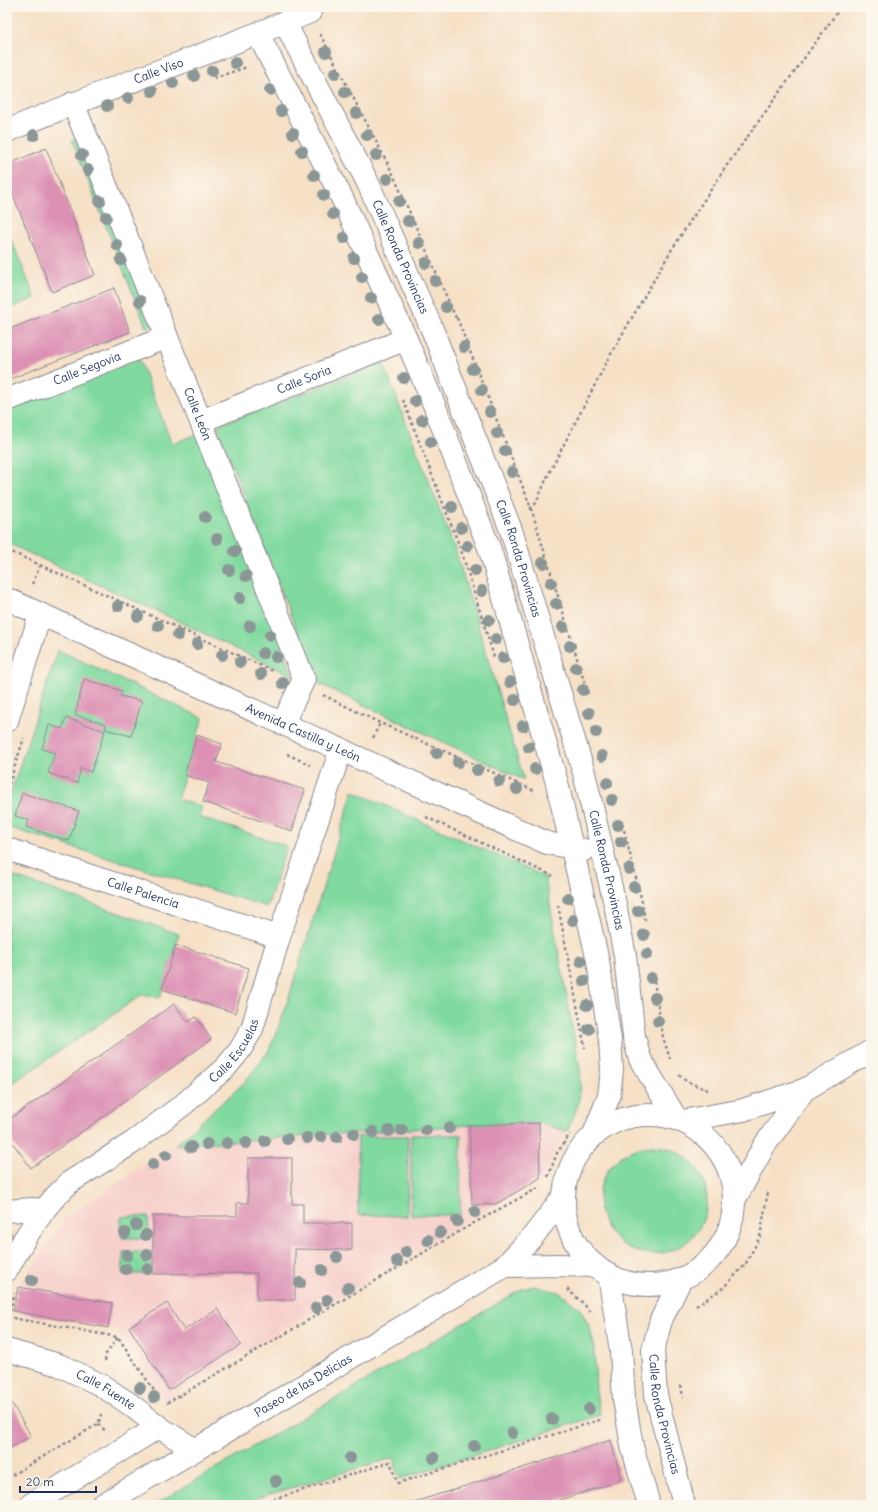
<svg xmlns="http://www.w3.org/2000/svg" width="878" height="1512" viewBox="0 0 878 1512" font-family="Delius,sans-serif">
<style>
.built{fill:#f7d0cb}
.green{fill:#80da9f;stroke:#4e847e}
.building{fill:#dc90b3}
.lines{fill:none;stroke-linecap:round;stroke-linejoin:round}
.minor-casing{stroke:#888892;stroke-width:24}
.major-casing{stroke:#888892;stroke-width:24}
.path{stroke:#888892;stroke-width:2.5;stroke-dasharray:3 3;stroke-linecap:butt}
.minor{stroke:#fff;stroke-width:22}
.major{stroke:#fff;stroke-width:22}
.tree{fill:#8b9696}
.labels{text-anchor:middle;stroke-width:3;stroke-linejoin:round;paint-order:stroke}
.street-label{font-size:12px;fill:#1b2f5e;stroke:#fbf7ec}
</style>
<rect width="100%" height="100%" fill="#fbf7ec"/>
<filter id="ink" filterUnits="userSpaceOnUse"><feTurbulence type="fractalNoise" baseFrequency=".025" numOctaves="2"/><feDisplacementMap in="SourceGraphic" scale="8" xChannelSelector="R" yChannelSelector="G"/><feConvolveMatrix kernelMatrix="1 2 1 2 8 2 1 2 1" color-interpolation-filters="sRGB"/></filter>
<filter id="wash" filterUnits="userSpaceOnUse"><feTurbulence type="fractalNoise" baseFrequency=".012" numOctaves="4" result="noise"/><feDisplacementMap in="SourceGraphic" scale="16" xChannelSelector="R" yChannelSelector="G"/><feGaussianBlur stdDeviation="0.9" result="paint"/><feColorMatrix in="noise" values="0 0 0 0 0 0 0 0 0 0 0 0 0 0 0 0 0 1.4 0 .05"/><feComposite in="paint" operator="in"/></filter>
<g filter="url(#wash)">
<rect width="100%" height="100%" fill="#f6e0c6"/>
<!-- built -->
<path class="built" d="M539,1123L567,1131L558,1143L541,1183L496,1204L164,1400L118,1329L13,1311L18,1287L66,1217L175,1145L469,1125Z"/>
<!-- green -->
<path class="green" d="M79,137L153,325L146,327L72,140Z
M7,229L35,298L7,310Z
M139,359L172,444L200,433L293,676L163,614L7,543V410Z
M383,363L456,552L524,780L317,683L217,426Z
M58,650L203,718L177,799L202,807L199,817L287,846L267,907L7,827V804Z
M353,791L545,877L580,1069C582,1097 579,1106 567,1131L539,1123L469,1125L175,1145L244,1083L268,1052L284,1013Z
M7,874L179,934L160,998L143,994L7,1087Z
M411,1135H461L460,1215H411Z
M358,1136H408L407,1216L358,1215Z
M599 1200a54 54 0 1 1 108 0a54 54 0 1 1-108 0Z
M148,1216L149,1238H122L121,1217Z
M123,1252H150L151,1274H123Z
M534,1286L559,1292L580,1309L590,1328L594,1346L596,1391L600,1415L400,1479L393,1458L257,1498L246,1505H154L522,1289Z"/>
<g id="blocks">
<!-- building -->
<path class="building" d="M46,148L95,275L52,292L7,180V165Z
M114,288L130,332L7,380V330Z
M84,679L122,691L120,696L142,701L131,736L105,729L106,724L75,715Z
M66,718L105,731L91,772L81,768L77,783L48,773L55,753L42,749L49,725L62,729Z
M197,735L222,744L216,762L305,790L292,831L203,802L209,783L184,775Z
M22,793L79,811L69,841L26,827L29,820L15,816Z
M176,945L249,968L235,1013L162,989Z
M174,1004L188,1022L196,1017L211,1039L184,1059L31,1168L7,1135V1121Z
M539,1123L540,1178L496,1204L472,1205L469,1125Z
M248,1158H292V1204H303V1223H352V1250L295,1249V1300H257V1273L153,1274V1216H237V1203H248Z
M7,1233L14,1236L7,1247Z
M18,1287L112,1303L108,1328L13,1311Z
M167,1303L184,1330L218,1309L241,1345L169,1390L129,1327Z
M7,1395L31,1436L7,1450Z
M611,1440L621,1480L598,1488L543,1505H405Z"/>
</g>
</g>
<g filter="url(#ink)">
<use href="#blocks" fill-opacity="0" stroke="#888892" stroke-width="1"/>
<g class="lines">
<defs>
<g id="minor">
<path id="s1" d="M285,23L367,181L432,329L511,530L584,773L615,904L625,956L634,1037L640,1059L676,1118"/>
<path d="M258,34L343,200L406,339L435,407L490,550L557,783L598,961L610,1040L612,1070L609,1096L594,1134"/>
<path id="s2" d="M73,103L304,679L283,723"/>
<path id="s3" d="M7,131C107,88 210,54 310,12"/>
<path id="s4" d="M7,400L167,337"/>
<path id="s5" d="M201,421L406,339"/>
<path id="s6" d="M7,599L547,843L584,850"/>
<path d="M7,721L40,615"/>
<path id="s7" d="M7,849L279,937"/>
<path d="M7,1211L32,1209L44,1210"/>
<path id="s8" d="M7,1270L25,1238L44,1210L55,1197L70,1182L132,1143L184,1104L226,1067L240,1050L252,1029L279,937L341,749"/>
<path d="M609,1275L621,1351L624,1399L632,1446L649,1505"/>
<path id="s9" d="M681,1279L661,1320L653,1350L656,1395L684,1505"/>
<path id="s10" d="M7,1350L59,1365L101,1385L131,1405L159,1427L195,1450"/>
<path d="M30,1505L159,1427"/>
</g>
<g id="major">
<circle cx="649" cy="1200" r="85"/>
<path d="M683,1121L743,1110L804,1090L871,1051"/>
<path d="M735,1199L764,1146L804,1090"/>
<path d="M505,1266L557,1265L596,1266"/>
<path id="s11" d="M102,1505L505,1266L534,1235L564,1196"/>
</g>
</defs>
<!-- minor casing -->
<use href="#minor" class="minor-casing"/>
<!-- major casing -->
<use href="#major" class="major-casing"/>
<!-- path -->
<path class="path" d="M320,34L392,172L456,318
M214,78L247,67
M457,318L531,508L588,694
M403,400L461,550L494,657
M530,509L536,503L549,473L612,352L672,249L725,168L841,7
M7,550L275,672
M32,584L40,566
M323,695L380,723L535,791
M373,738L380,723
M287,754L310,765
M7,790L24,738
M426,817L553,876
M624,830L643,906L645,923
M558,905L585,1048
M653,975L663,1037L670,1059
M679,1075L686,1081L710,1091
M548,1177L557,1153L570,1134
M567,1289L583,1303L590,1312
M696,1306L723,1288L745,1265L760,1237L768,1191
M7,1317L118,1337L155,1392
M9,1317L14,1293
M105,1361L106,1354L118,1337
M681,1385L683,1398
M167,1403L474,1223L538,1188
M98,1424L107,1432
M7,1478L98,1424L101,1416L100,1414
M256,1505L390,1462L398,1483L603,1419"/>
<!-- minor -->
<use href="#minor" class="minor"/>
<!-- major -->
<use href="#major" class="major"/>
</g>
<!-- trees -->
<g class="tree">
<circle cx="326" cy="52" r="6"/>
<circle cx="235" cy="63" r="6"/>
<circle cx="212" cy="71" r="6"/>
<circle cx="335" cy="73" r="6"/>
<circle cx="194" cy="76" r="6"/>
<circle cx="173" cy="83" r="6"/>
<circle cx="270" cy="90" r="6"/>
<circle cx="152" cy="91" r="6"/>
<circle cx="345" cy="92" r="6"/>
<circle cx="128" cy="98" r="6"/>
<circle cx="107" cy="106" r="6"/>
<circle cx="281" cy="111" r="6"/>
<circle cx="356" cy="113" r="6"/>
<circle cx="293" cy="133" r="6"/>
<circle cx="34" cy="135" r="6"/>
<circle cx="367" cy="135" r="6"/>
<circle cx="302" cy="151" r="6"/>
<circle cx="82" cy="155" r="6"/>
<circle cx="376" cy="155" r="6"/>
<circle cx="88" cy="170" r="6"/>
<circle cx="314" cy="175" r="6"/>
<circle cx="387" cy="179" r="6"/>
<circle cx="324" cy="195" r="6"/>
<circle cx="100" cy="201" r="6"/>
<circle cx="399" cy="201" r="6"/>
<circle cx="333" cy="214" r="6"/>
<circle cx="106" cy="217" r="6"/>
<circle cx="408" cy="221" r="6"/>
<circle cx="344" cy="238" r="6"/>
<circle cx="419" cy="243" r="6"/>
<circle cx="117" cy="245" r="6"/>
<circle cx="354" cy="258" r="6"/>
<circle cx="121" cy="260" r="6"/>
<circle cx="426" cy="263" r="6"/>
<circle cx="362" cy="277" r="6"/>
<circle cx="435" cy="281" r="6"/>
<circle cx="371" cy="298" r="6"/>
<circle cx="140" cy="301" r="6"/>
<circle cx="446" cy="307" r="6"/>
<circle cx="379" cy="319" r="6"/>
<circle cx="464" cy="347" r="6"/>
<circle cx="473" cy="369" r="6"/>
<circle cx="404" cy="378" r="6"/>
<circle cx="482" cy="390" r="6"/>
<circle cx="415" cy="401" r="6"/>
<circle cx="490" cy="412" r="6"/>
<circle cx="422" cy="420" r="6"/>
<circle cx="497" cy="433" r="6"/>
<circle cx="431" cy="442" r="6"/>
<circle cx="505" cy="451" r="6"/>
<circle cx="512" cy="472" r="6"/>
<circle cx="452" cy="507" r="6"/>
<circle cx="205" cy="517" r="6"/>
<circle cx="461" cy="528" r="6"/>
<circle cx="217" cy="539" r="6"/>
<circle cx="467" cy="546" r="6"/>
<circle cx="235" cy="551" r="6"/>
<circle cx="543" cy="563" r="6"/>
<circle cx="229" cy="570" r="6"/>
<circle cx="475" cy="570" r="6"/>
<circle cx="246" cy="576" r="6"/>
<circle cx="551" cy="583" r="6"/>
<circle cx="482" cy="591" r="6"/>
<circle cx="240" cy="598" r="6"/>
<circle cx="556" cy="604" r="6"/>
<circle cx="118" cy="606" r="6"/>
<circle cx="138" cy="616" r="6"/>
<circle cx="489" cy="620" r="6"/>
<circle cx="158" cy="626" r="6"/>
<circle cx="250" cy="626" r="6"/>
<circle cx="563" cy="627" r="6"/>
<circle cx="178" cy="635" r="6"/>
<circle cx="270" cy="635" r="6"/>
<circle cx="496" cy="639" r="6"/>
<circle cx="197" cy="644" r="6"/>
<circle cx="570" cy="646" r="6"/>
<circle cx="263" cy="653" r="6"/>
<circle cx="222" cy="655" r="6"/>
<circle cx="276" cy="657" r="6"/>
<circle cx="503" cy="658" r="6"/>
<circle cx="240" cy="662" r="6"/>
<circle cx="576" cy="668" r="6"/>
<circle cx="261" cy="674" r="6"/>
<circle cx="510" cy="682" r="6"/>
<circle cx="283" cy="683" r="6"/>
<circle cx="583" cy="690" r="6"/>
<circle cx="515" cy="700" r="6"/>
<circle cx="589" cy="713" r="6"/>
<circle cx="523" cy="726" r="6"/>
<circle cx="596" cy="732" r="6"/>
<circle cx="529" cy="747" r="6"/>
<circle cx="437" cy="753" r="6"/>
<circle cx="602" cy="756" r="6"/>
<circle cx="458" cy="762" r="6"/>
<circle cx="535" cy="769" r="6"/>
<circle cx="477" cy="770" r="6"/>
<circle cx="499" cy="781" r="6"/>
<circle cx="607" cy="783" r="6"/>
<circle cx="517" cy="789" r="6"/>
<circle cx="612" cy="800" r="6"/>
<circle cx="618" cy="825" r="6"/>
<circle cx="621" cy="842" r="6"/>
<circle cx="629" cy="869" r="6"/>
<circle cx="634" cy="887" r="6"/>
<circle cx="568" cy="898" r="6"/>
<circle cx="638" cy="911" r="6"/>
<circle cx="573" cy="920" r="6"/>
<circle cx="644" cy="935" r="6"/>
<circle cx="647" cy="954" r="6"/>
<circle cx="581" cy="961" r="6"/>
<circle cx="651" cy="978" r="6"/>
<circle cx="584" cy="981" r="6"/>
<circle cx="655" cy="998" r="6"/>
<circle cx="587" cy="1005" r="6"/>
<circle cx="658" cy="1021" r="6"/>
<circle cx="589" cy="1029" r="6"/>
<circle cx="449" cy="1128" r="6"/>
<circle cx="402" cy="1130" r="6"/>
<circle cx="426" cy="1130" r="6"/>
<circle cx="389" cy="1131" r="6"/>
<circle cx="373" cy="1132" r="6"/>
<circle cx="354" cy="1134" r="6"/>
<circle cx="321" cy="1137" r="6"/>
<circle cx="337" cy="1137" r="6"/>
<circle cx="307" cy="1138" r="6"/>
<circle cx="287" cy="1139" r="6"/>
<circle cx="265" cy="1141" r="6"/>
<circle cx="227" cy="1143" r="6"/>
<circle cx="246" cy="1143" r="6"/>
<circle cx="207" cy="1144" r="6"/>
<circle cx="191" cy="1147" r="6"/>
<circle cx="166" cy="1155" r="6"/>
<circle cx="153" cy="1164" r="6"/>
<circle cx="475" cy="1212" r="6"/>
<circle cx="457" cy="1221" r="6"/>
<circle cx="136" cy="1225" r="6"/>
<circle cx="440" cy="1232" r="6"/>
<circle cx="125" cy="1233" r="6"/>
<circle cx="146" cy="1235" r="6"/>
<circle cx="428" cy="1240" r="6"/>
<circle cx="406" cy="1252" r="6"/>
<circle cx="127" cy="1255" r="6"/>
<circle cx="147" cy="1255" r="6"/>
<circle cx="337" cy="1257" r="6"/>
<circle cx="397" cy="1261" r="6"/>
<circle cx="126" cy="1269" r="6"/>
<circle cx="147" cy="1269" r="6"/>
<circle cx="322" cy="1270" r="6"/>
<circle cx="32" cy="1280" r="6"/>
<circle cx="300" cy="1283" r="6"/>
<circle cx="348" cy="1288" r="6"/>
<circle cx="327" cy="1300" r="6"/>
<circle cx="316" cy="1308" r="6"/>
<circle cx="140" cy="1388" r="6"/>
<circle cx="154" cy="1397" r="6"/>
<circle cx="589" cy="1409" r="6"/>
<circle cx="552" cy="1419" r="6"/>
<circle cx="512" cy="1433" r="6"/>
<circle cx="474" cy="1446" r="6"/>
<circle cx="350" cy="1458" r="6"/>
<circle cx="434" cy="1458" r="6"/>
<circle cx="276" cy="1481" r="6"/>
</g>
</g>
<g class="labels">
<!-- street labels -->
<g class="street-label">
<text dy="4" stroke="none"><textPath href="#s3" startOffset="163">Calle Viso</textPath></text>
<text dy="4" stroke="none"><textPath href="#s1" startOffset="261">Calle Ronda Provincias</textPath></text>
<text dy="4" stroke="none"><textPath href="#s4" startOffset="86">Calle Segovia</textPath></text>
<text dy="4" stroke="none"><textPath href="#s5" startOffset="111">Calle Soria</textPath></text>
<text dy="4" stroke="none"><textPath href="#s2" startOffset="335">Calle León</textPath></text>
<text dy="4" stroke="none"><textPath href="#s1" startOffset="585">Calle Ronda Provincias</textPath></text>
<text dy="4" stroke="none"><textPath href="#s6" startOffset="325">Avenida Castilla y León</textPath></text>
<text dy="4" stroke="none"><textPath href="#s1" startOffset="909">Calle Ronda Provincias</textPath></text>
<text dy="4" stroke="none"><textPath href="#s7" startOffset="143">Calle Palencia</textPath></text>
<text dy="4" stroke="none"><textPath href="#s8" startOffset="321">Calle Escuelas</textPath></text>
<text dy="4" stroke="none"><textPath href="#s11" startOffset="234">Paseo de las Delicias</textPath></text>
<text dy="4" stroke="none"><textPath href="#s10" startOffset="107">Calle Fuente</textPath></text>
<text dy="4" stroke="none"><textPath href="#s9" startOffset="142">Calle Ronda Provincias</textPath></text>
</g>
</g>
<!-- margin -->
<rect width="878" height="1512" fill="none" stroke="#fbf7ec" stroke-width="24"/>
<!-- scale -->
<path d="M20 1486v6h76v-6" fill="none" stroke="#1b2f5e" stroke-width="2"/>
<text x="26" y="1486" font-size="12" fill="#1b2f5e" stroke="#fbf7ec" stroke-width="3" paint-order="stroke">20 m</text>
</svg>
